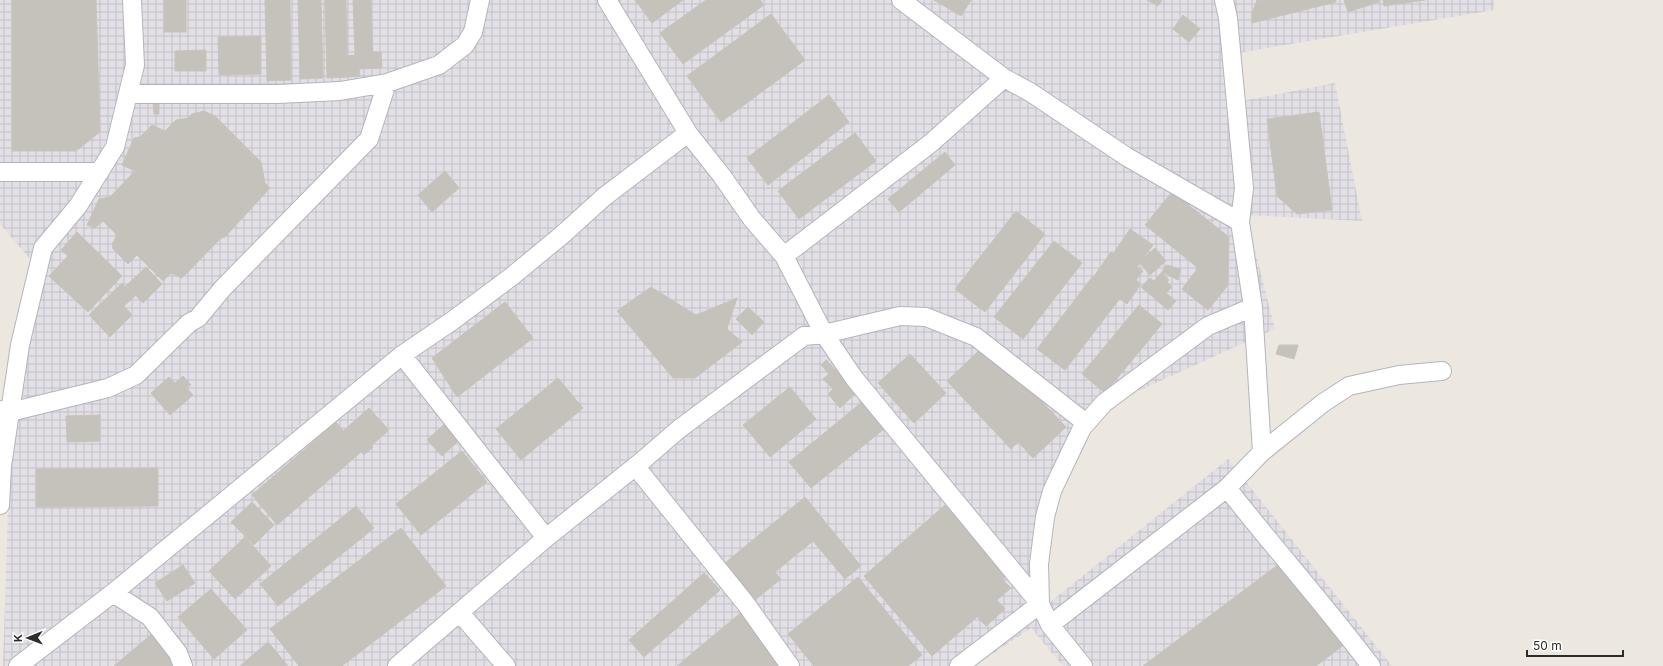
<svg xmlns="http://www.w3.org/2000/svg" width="1663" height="666" viewBox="0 0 1663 666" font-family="Inter,sans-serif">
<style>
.industrial{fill:url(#industrial-grid)}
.building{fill:#c5c2bb;stroke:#c8c4ba}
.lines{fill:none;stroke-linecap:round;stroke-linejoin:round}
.minor-casing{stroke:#b3b5be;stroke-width:20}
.minor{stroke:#fff;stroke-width:18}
</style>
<defs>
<pattern id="industrial-grid" width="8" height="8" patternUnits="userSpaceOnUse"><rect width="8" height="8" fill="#e2e0e6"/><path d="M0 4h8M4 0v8" fill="none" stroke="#c2c0c5"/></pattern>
</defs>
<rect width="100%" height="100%" fill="#ece8e0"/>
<!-- industrial -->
<path class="industrial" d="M0,0H1494V10L1232,54L1242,101L1335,83L1362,221L1246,215L1275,329L1087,414L1047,515L1049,603L1228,459L1392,666H1063L1031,628L975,666H3L11,415L41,272L0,224Z"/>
<!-- building -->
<path class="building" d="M12,0H96L100,132L76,151H12Z
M164,0H186V32H164Z
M265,0H290L291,80L267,81Z
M298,0H321L323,78L300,79Z
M325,0H346L348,77L327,78Z
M353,0H371L373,52H381L382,68L359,69L360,76L348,77L347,56L355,55Z
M635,0H683L652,23Z
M706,0H760L764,5L683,64L660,33Z
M934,0H971L961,16Z
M1147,0H1162L1158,6Z
M1257,0H1336V2L1252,23V13Z
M1344,0H1379V2L1348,12Z
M1383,0H1425L1384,6Z
M771,14L805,60L721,122L687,76Z
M1183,15L1200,29L1189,42L1173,29Z
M261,36V74L219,75L218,37Z
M206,50V71H175V51Z
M829,95L849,122L768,185L747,158Z
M153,102H159V114H154Z
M204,111L215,116L261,162L265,183L270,188L225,237L221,238L182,278L171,273L163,281L137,255L128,264L113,249L112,244L117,235L103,221L95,228L87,225L99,199L110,197L135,171L122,165L134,138L140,137L152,125L165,131L176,120L188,118L192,114Z
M1319,112L1332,210L1297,214L1277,196L1267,119Z
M855,133L876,161L799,219L778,191Z
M945,152L955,165L899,212L888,199Z
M445,171L459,188L432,212L418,195Z
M1172,192L1229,237L1228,285L1208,310L1182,289L1198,268L1145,225Z
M1016,211L1045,234L985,312L955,289Z
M1130,229L1153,245L1137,267L1143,271L1136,280L1141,284L1127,304L1092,279L1111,252L1113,254Z
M77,232L122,276L88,312L49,276L68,256L61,250Z
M1054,241L1082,263L1023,339L994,317Z
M1155,248L1166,261L1150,275L1139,262Z
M1166,265L1181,269L1178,280L1162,272Z
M146,267L162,284L143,303L126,286Z
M1162,272L1169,280L1167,282L1172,287L1166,293L1176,301L1168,310L1141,287L1150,278L1154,281Z
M1093,276L1121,297L1065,370L1037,349Z
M122,283L135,296L124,306L132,315L110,337L89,315Z
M651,287L696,315L737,298L727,329L742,342L695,378H673L617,311Z
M505,302L533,338L457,397L432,358Z
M1139,305L1162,324L1105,393L1082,374Z
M748,307L764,322L752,335L736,319Z
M987,343L1066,427L1033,458L1018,442L1011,449L947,381Z
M1279,345H1298L1294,359L1276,354Z
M910,354L946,393L914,423L878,383Z
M826,360L857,392L840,408L828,394L833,389L823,379L829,374L821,365Z
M183,376L191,385L186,387L193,395L170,415L151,393L169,377L175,383Z
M558,378L583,408L521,460L496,429Z
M790,387L816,419L770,457L743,425Z
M862,402L884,429L811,488L789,462Z
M369,408L389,430L372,445L373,447L364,455L343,431Z
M100,415V441L67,442L66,416Z
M450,419L465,435L442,456L427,440Z
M336,422L361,452L277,525L252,495Z
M462,451L487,482L421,535L396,504Z
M158,468V506L36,507V469Z
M805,497L861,566L845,579L813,541L775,572L781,579L755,600L725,563Z
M252,502L274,525L254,545L231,522Z
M945,505L1006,576L1002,579L1011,588L997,600L1005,609L986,626L977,617L932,656L864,576Z
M356,506L374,528L278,606L260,584Z
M401,528L446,586L342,666H299L270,629Z
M245,537L271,566L235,599L209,571Z
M1283,561L1345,644L1316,666H1143Z
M183,565L195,583L167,601L155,583Z
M704,573L720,590L644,657L629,640Z
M858,577L922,655L908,666H814L788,634Z
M211,589L247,630L214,659L178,617Z
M744,610L771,644L766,648L780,666H677Z
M153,633L181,666H114Z
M268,642L288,666H240Z"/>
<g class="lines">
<defs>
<path id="minor" d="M607,0L688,133L722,176L752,219L784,256L824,334L854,378L1040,604L959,666
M901,0L1004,78L1030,92L1127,157L1240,222
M1224,0L1228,18L1244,188L1240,222L1253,307L1262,452
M128,94H278L340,91L387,83L439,65L465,45L473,32L480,0
M0,172H100
M784,256L931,143L1004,78
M402,355L546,538
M0,410L10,412L108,388L136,375L189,323L198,318L223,288L369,139L387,83
M636,467L746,604L790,666
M1227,488C1274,548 1325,605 1371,666
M0,505L2,466L20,345L43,248L78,206L115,147L135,65L132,0
M113,593L150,617L178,653L183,666
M460,613L506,666
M1050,625L1227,488L1262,452L1323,403L1349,386L1399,375L1442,371
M18,666L113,593L402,355L452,321L511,277L562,235L604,197L688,133
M397,666L546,538L642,461L679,429L804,336L824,334L900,316L926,317L976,337L1086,423
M1083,666L1050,625L1040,604L1039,564L1045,517L1052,491L1082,428L1104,403L1208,326L1253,307"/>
</defs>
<!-- minor casing -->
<use href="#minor" class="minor-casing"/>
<!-- minor -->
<use href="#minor" class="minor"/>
</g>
<!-- north arrow -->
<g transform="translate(28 638) rotate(269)" stroke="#ffffff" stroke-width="3" paint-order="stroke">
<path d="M0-3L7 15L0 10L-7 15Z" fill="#2c2c2c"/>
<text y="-6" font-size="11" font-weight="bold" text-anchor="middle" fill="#2c2c2c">K</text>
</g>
<!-- scale -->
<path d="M1527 650v6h96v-6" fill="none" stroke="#2c2c2c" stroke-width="2"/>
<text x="1533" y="650" font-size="12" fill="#2c2c2c" stroke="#ffffff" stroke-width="3" paint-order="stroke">50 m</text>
</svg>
